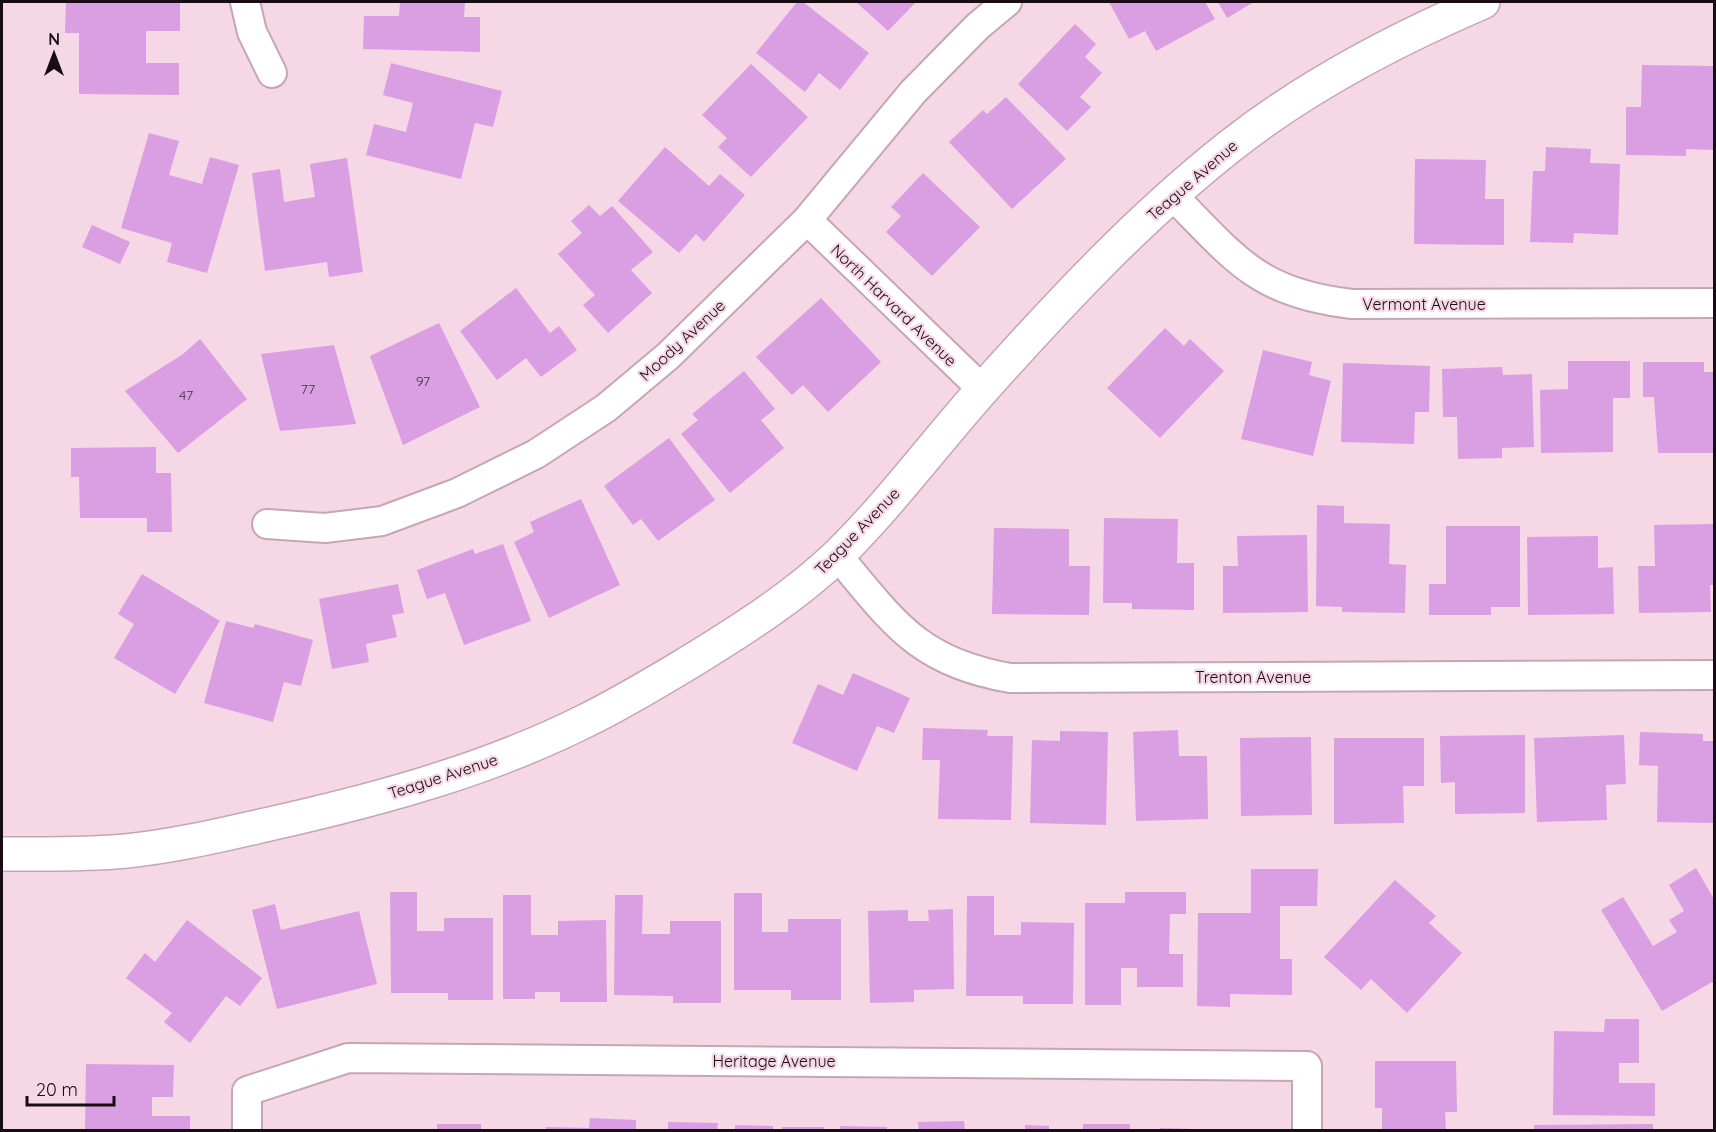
<svg xmlns="http://www.w3.org/2000/svg" width="1716" height="1132" viewBox="0 0 1716 1132" font-family="Quicksand,sans-serif">
<style>
.building{fill:#da9ee2}
.lines{fill:none;stroke-linecap:round;stroke-linejoin:round}
.street-casing{stroke:#c5a7b4;stroke-width:32}
.secondary-casing{stroke:#c5a7b4;stroke-width:36}
.street{stroke:#fff;stroke-width:28}
.secondary{stroke:#fff;stroke-width:33}
.labels{text-anchor:middle;stroke-width:4.5;stroke-linejoin:round;paint-order:stroke}
.number-label{font-size:14px;fill:#483146}
.street-label{font-size:16px;fill:#180d12;stroke:#f6d7e5}
</style>
<rect width="100%" height="100%" fill="#f6d7e5"/>
<!-- building -->
<path class="building" d="M66,2H180V31H146V63H179V95L79,94V33H65Z
M400,2H465L464,17H480V52L363,49L364,16H399Z
M797,2H803L869,53L840,90L819,73L805,92L756,53Z
M856,2H916L888,31Z
M1109,2H1205L1215,19L1156,51L1145,31L1129,39Z
M1218,2H1254L1227,18Z
M1075,24L1096,44L1085,57L1102,73L1080,97L1091,107L1067,131L1018,84Z
M391,63L502,91L493,127L475,123L461,179L366,155L374,124L406,132L413,103L383,95Z
M751,64L808,117L751,177L718,147L727,138L702,115Z
M1642,65L1714,66V150L1686,149V156L1626,155V107H1641Z
M1006,97L1066,159L1012,209L949,142L983,110L987,114Z
M149,133L179,141L169,175L202,184L210,157L239,165L207,273L167,262L172,243L121,228Z
M665,147L709,186L720,174L745,195L704,242L696,234L679,253L618,201Z
M1546,147L1591,149L1590,163L1620,164L1618,235L1574,233L1573,243L1530,242L1533,171H1545Z
M347,158L363,272L329,277L327,262L265,271L252,173L280,169L284,202L315,197L310,164Z
M1415,159L1486,160L1485,199H1504V245L1414,244Z
M923,173L980,227L932,276L886,232L901,216L891,207Z
M589,205L600,216L612,206L653,252L631,270L652,293L608,333L583,305L595,295L558,254L582,233L571,221Z
M92,225L130,242L120,264L82,247Z
M516,288L550,333L559,326L577,350L541,377L526,358L497,380L460,331Z
M821,298L881,362L828,412L803,385L792,395L756,357Z
M439,323L480,407L403,445L370,356Z
M1165,328L1184,346L1190,339L1224,371L1160,438L1107,388Z
M200,339L247,399L178,453L125,391L183,354Z
M334,345L356,424L280,431L261,354Z
M1263,350L1312,362L1309,375L1331,381L1313,456L1241,439Z
M1568,361H1630V398H1613V452L1541,453L1540,390L1568,389Z
M1643,362H1704V372H1714V453H1658L1654,397H1643Z
M1343,363L1430,366L1429,412H1415L1414,444L1341,442Z
M1502,367L1503,375L1532,374L1534,447L1502,448V458L1458,459L1457,417H1443L1442,369Z
M744,371L775,409L761,420L784,448L730,493L681,434L698,420L692,414Z
M669,438L715,500L658,541L641,519L633,525L604,486Z
M156,447V473H171L172,532H147V518H80L79,477H71V448Z
M581,499L620,585L549,618L514,542L534,532L530,522Z
M1317,505L1344,506V523L1390,524L1389,564L1406,565L1405,613L1342,612V607L1316,606Z
M1104,518L1178,519L1177,563H1194V610L1132,609V603H1103Z
M1714,524V585H1710L1711,612L1639,613L1638,566H1655L1654,525Z
M1446,526H1520V607H1491V615H1429V584H1446Z
M994,528L1069,529V566H1090L1089,615L992,614Z
M1307,535L1308,612L1223,613V566H1238L1237,536Z
M1598,536V568L1613,567L1614,614L1528,615L1527,537Z
M503,544L531,621L464,645L445,593L427,599L417,570L473,549L475,554Z
M142,574L220,621L175,694L114,658L134,624L118,614Z
M398,584L404,613L392,615L397,637L366,644L369,662L332,669L319,599Z
M226,621L253,628L255,624L313,640L301,686L284,682L273,722L204,703Z
M853,673L910,698L894,733L877,726L857,771L792,743L818,684L843,695Z
M923,728L988,730L987,736H1013L1011,820L938,819L940,760H922Z
M1178,730L1179,756H1207L1208,819L1136,821L1133,732Z
M1060,731L1108,732L1106,825L1030,823L1032,740L1060,741Z
M1640,732L1703,734V741H1714V823L1657,822L1658,766L1639,765Z
M1525,735V813L1455,814V782L1441,783L1440,736Z
M1624,735L1626,784L1606,785L1607,820L1537,822L1534,738Z
M1311,737L1312,815L1241,816L1240,738Z
M1334,738H1424V786H1403L1404,823L1334,824Z
M1696,868L1714,899V985L1712,982L1662,1011L1601,910L1623,897L1653,946L1677,932L1669,920L1684,911L1669,885Z
M1251,869H1318L1317,906H1280V959H1292V995L1230,994V1007L1197,1006L1198,913H1251Z
M1395,880L1436,916L1429,923L1462,953L1407,1013L1371,979L1361,990L1324,957Z
M390,892H417V931H444V918H493V1000H448V993H391Z
M1125,892H1186V914H1170L1169,954H1183V987H1137V968H1121V1005H1085V903H1125Z
M734,893H762V932H788V919H841V1000H791V990H734Z
M503,895H531V935H558V921L606,920L607,1002H560V992H535V999H503Z
M615,895H643L642,934H670V921H721V1003H673V996L614,995Z
M967,896H994V935H1021V922L1074,923L1073,1004H1023V996H966Z
M275,904L281,930L359,911L377,984L277,1009L252,910Z
M953,909L954,989L914,990V1002L870,1003L868,911L908,910V921H929L928,910Z
M187,920L262,978L240,1006L226,996L190,1043L164,1022L172,1013L126,978L145,953L155,962Z
M1605,1019H1639V1063H1619V1083H1655V1116L1553,1115L1554,1031L1604,1032Z
M1375,1061H1456L1457,1112H1445L1446,1130H1382V1108H1375Z
M86,1064L174,1065L173,1097H152V1116H190V1130H85Z
M590,1118L636,1120V1130H546V1127L589,1128Z
M964,1121L965,1130H919L918,1122Z
M668,1122L718,1123L717,1130H668Z
M437,1124H481V1130H437Z
M1083,1124H1130V1130H1083Z
M1653,1124V1130H1534V1125Z
M735,1125L773,1126V1130H735Z
M1025,1125L1049,1126V1130H1025Z
M840,1126L887,1127V1130H840Z
M782,1127H824V1130H782Z
M1160,1128L1194,1129V1130H1160Z"/>
<g class="lines">
<defs>
<path id="street" d="M245,2L252,32L272,73
M1171,194C1235,258 1256,293 1352,304L1714,303
M807,220L982,389
M267,524L325,528L382,521L457,493L536,454L606,408L668,356L807,220L913,92L978,26L1007,2
M837,555C894,623 918,662 1010,678L1714,675
M247,1130V1091L348,1058L1307,1066V1130"/>
<path id="secondary" d="M2,854C43,854 84,855 126,851C176,846 225,834 274,823C380,799 487,770 585,721C622,703 658,681 693,660C743,629 794,597 837,556C890,504 934,444 983,389C1059,304 1139,218 1229,147C1306,86 1394,40 1483,2"/>
</defs>
<!-- street casing -->
<use href="#street" class="street-casing"/>
<!-- secondary casing -->
<use href="#secondary" class="secondary-casing"/>
<!-- street -->
<use href="#street" class="street"/>
<!-- secondary -->
<use href="#secondary" class="secondary"/>
</g>
<g class="labels">
<!-- number labels -->
<g class="number-label">
<text x="423" y="386">97</text>
<text x="308" y="394">77</text>
<text x="186" y="400">47</text>
</g>
<!-- street labels -->
<g class="street-label">
<text transform="translate(1192 180) rotate(-41)" y="6">Teague Avenue</text>
<text x="1424" y="310">Vermont Avenue</text>
<text transform="translate(894 305) rotate(44)" y="6">North Harvard Avenue</text>
<text transform="translate(682 340) rotate(-43)" y="6">Moody Avenue</text>
<text transform="translate(857 531) rotate(-46)" y="6">Teague Avenue</text>
<text x="1253" y="683">Trenton Avenue</text>
<text transform="translate(443 776) rotate(-18)" y="6">Teague Avenue</text>
<text x="774" y="1067">Heritage Avenue</text>
</g>
</g>
<!-- border -->
<rect width="1716" height="1132" fill="none" stroke="#180d12" stroke-width="6"/>
<!-- north arrow -->
<g transform="translate(54 54)" stroke="#f6d7e5" stroke-width="4.5" paint-order="stroke">
<path d="M0-4.5L10 22L0 15L-10 22Z" fill="#180d12"/>
<text y="-9" font-size="16" font-weight="bold" text-anchor="middle" fill="#180d12">N</text>
</g>
<!-- scale -->
<path d="M27 1096v9h87v-9" fill="none" stroke="#180d12" stroke-width="3"/>
<text x="36" y="1096" font-size="18" fill="#180d12" stroke="#f6d7e5" stroke-width="4.5" paint-order="stroke">20 m</text>
</svg>
